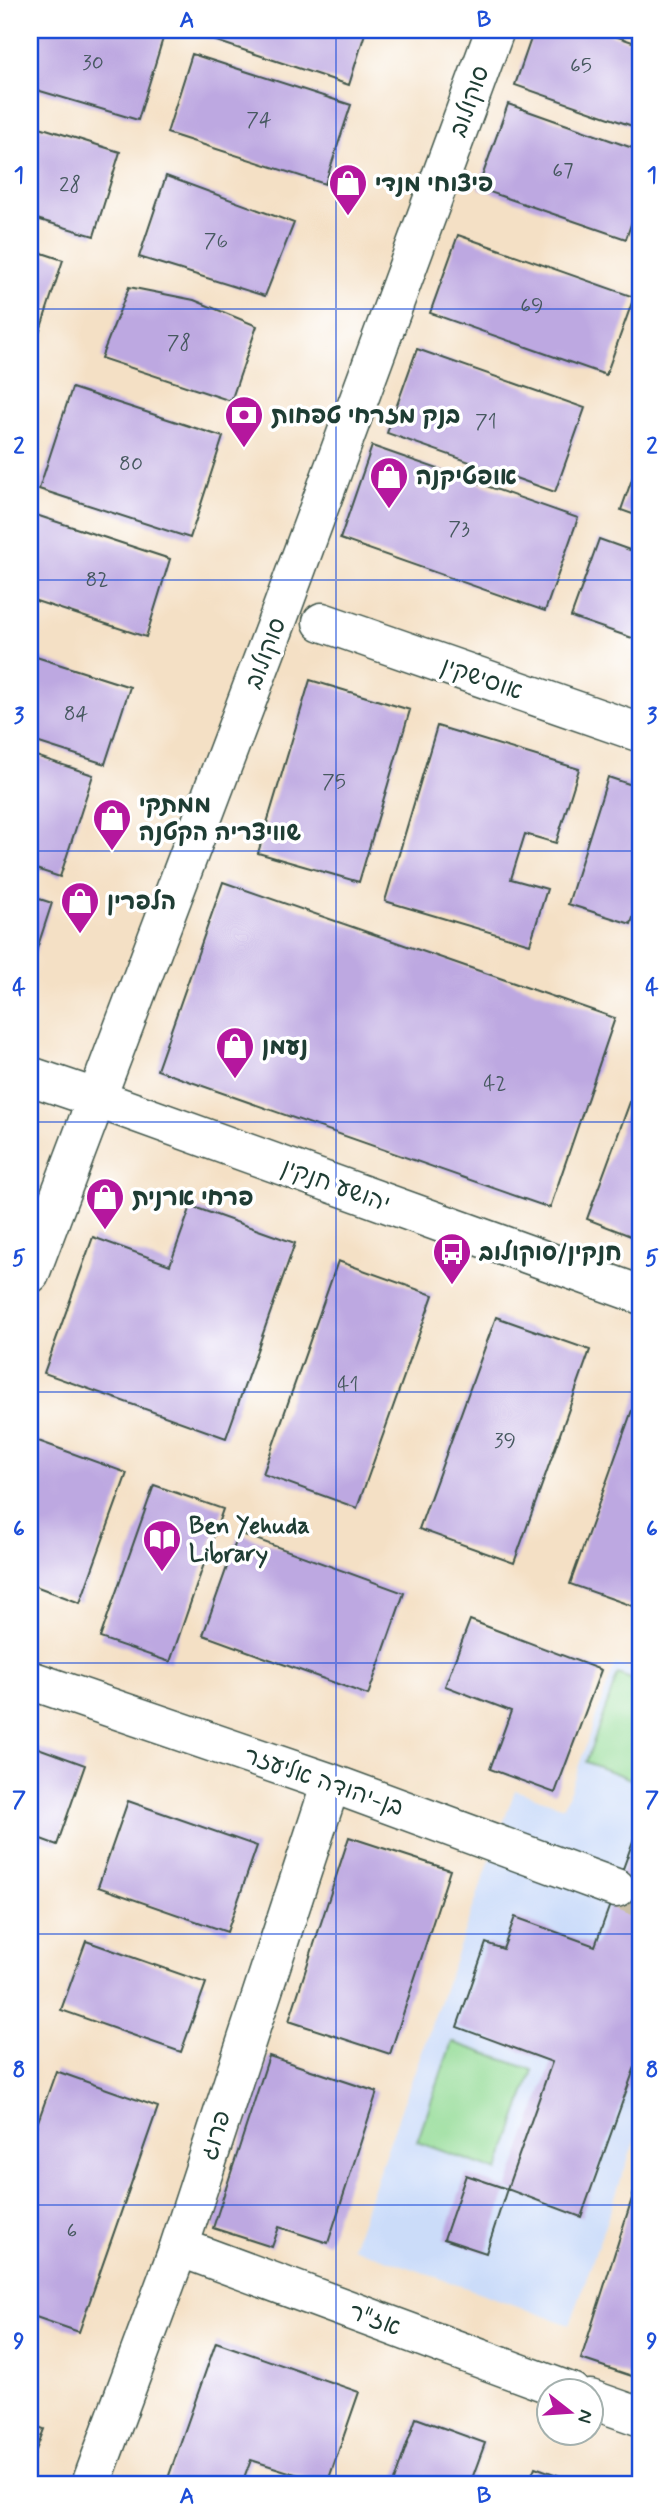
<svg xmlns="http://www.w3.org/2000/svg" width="671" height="2514" viewBox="0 0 671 2514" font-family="Mynerve,'Playpen Sans Hebrew',sans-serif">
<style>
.built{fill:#cbdcf9}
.green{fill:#93db95;stroke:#598c64;stroke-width:2}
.building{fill:#bda8e1}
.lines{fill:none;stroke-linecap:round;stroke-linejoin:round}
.minor-tunnel{stroke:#c9bfa8;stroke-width:38;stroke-dasharray:38 19;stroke-linecap:butt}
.minor-casing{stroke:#3f554a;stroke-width:41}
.tertiary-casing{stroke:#3f554a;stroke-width:41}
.minor{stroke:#fff;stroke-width:38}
.tertiary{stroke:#fff;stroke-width:38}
.grid{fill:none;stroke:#1d4ed8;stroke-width:2;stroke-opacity:0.55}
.labels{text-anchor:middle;stroke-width:7;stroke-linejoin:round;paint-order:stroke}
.number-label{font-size:21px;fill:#46585f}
.street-label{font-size:24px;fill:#1f3d34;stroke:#fff}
.poi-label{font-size:24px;font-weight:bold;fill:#1f3d34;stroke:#fff;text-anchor:start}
.neatline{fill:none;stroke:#1d4ed8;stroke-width:2.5}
.grid-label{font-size:23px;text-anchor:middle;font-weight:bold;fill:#1d4ed8}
</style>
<rect width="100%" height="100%" fill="#fff"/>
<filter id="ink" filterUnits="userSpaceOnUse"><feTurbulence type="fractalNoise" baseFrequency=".0143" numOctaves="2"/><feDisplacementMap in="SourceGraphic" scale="14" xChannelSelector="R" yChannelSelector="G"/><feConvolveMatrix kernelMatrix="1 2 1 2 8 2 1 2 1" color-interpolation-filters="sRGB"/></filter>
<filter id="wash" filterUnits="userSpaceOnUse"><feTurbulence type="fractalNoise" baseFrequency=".00686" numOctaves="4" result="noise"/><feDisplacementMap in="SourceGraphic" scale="28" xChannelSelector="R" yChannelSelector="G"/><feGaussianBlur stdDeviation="1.57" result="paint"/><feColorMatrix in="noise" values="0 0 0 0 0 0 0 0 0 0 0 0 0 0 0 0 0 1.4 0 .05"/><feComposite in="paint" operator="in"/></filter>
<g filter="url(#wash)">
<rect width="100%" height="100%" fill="#f4e0c5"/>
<!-- built -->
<path class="built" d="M615,1664L641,1673V2123L570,2325L352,2247L515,1790L564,1807Z"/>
<!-- green -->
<path class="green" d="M618,1674L641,1683V1783L586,1762Z
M452,2042L533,2070L498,2171L417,2142Z"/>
<g id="blocks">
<!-- building -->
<path class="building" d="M30,30H146L164,35L138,120L30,88Z
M197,30H366L349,85L195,34Z
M534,30H598L641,45V129L515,85Z
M192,54L351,105L325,184L167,133Z
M508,104L641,151V195L626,239L478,188Z
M30,124L120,152L94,236L30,217Z
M166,176L294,223L265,296L139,257Z
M458,235L634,297L606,375L430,313Z
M30,249L63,260L37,340L30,337Z
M129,287L194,300L257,326L231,401L101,358Z
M417,349L585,408L555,492L387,433Z
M72,388L223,437L190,538L39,489Z
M372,446L578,518L545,611L340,539Z
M641,454V517L621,510Z
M30,513L170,559L146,637L30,599Z
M599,539L641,554V641L571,617Z
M30,655L130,687L105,764L30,740Z
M310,680L410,710L359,882L258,853Z
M437,726L579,769L556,843L525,834L511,879L547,889L530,944L385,901Z
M30,754L93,775L60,877L30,867Z
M608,777L641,788V892L631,924L568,904Z
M223,882L615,1018L550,1208L157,1070Z
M30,896L52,903L30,970Z
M641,1072V1240L587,1219Z
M191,1206L295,1243L226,1438L44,1373L93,1237L170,1265Z
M338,1261L433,1295L357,1508L263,1474Z
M496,1317L590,1350L514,1563L419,1529Z
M641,1385V1609L570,1584Z
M30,1438L127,1473L80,1603L30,1584Z
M154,1485L223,1509L170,1662L100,1638Z
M239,1533L404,1593L368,1695L203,1635Z
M470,1620L601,1670L555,1793L490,1769L511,1711L445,1686Z
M30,1745L85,1765L57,1845L30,1835Z
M128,1801L257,1846L227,1932L98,1887Z
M641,1819V2050L581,2217L507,2189L552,2062L457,2027L486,1943L503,1949L515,1917L595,1946Z
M349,1837L450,1870L390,2054L289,2021Z
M86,1941L206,1983L181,2052L61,2010Z
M269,2056L377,2092L328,2243L279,2227L272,2247L213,2228Z
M56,2071L158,2107L79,2332L30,2315V2144Z
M466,2175L507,2189L486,2253L444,2239Z
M637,2183L641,2185V2379L581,2359Z
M216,2342L359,2392L327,2484L251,2460L242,2484H166Z
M416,2418L485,2443L470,2484H393Z
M30,2424L44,2429L30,2466Z
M535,2467L582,2484H528Z"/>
</g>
</g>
<g filter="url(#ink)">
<use href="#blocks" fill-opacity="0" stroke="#3f554a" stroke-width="2"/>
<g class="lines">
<!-- minor-tunnel -->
<path class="minor-tunnel" d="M616,1888L641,1898"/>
<defs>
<path id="minor" d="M322,622L641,733
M30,1076L95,1098
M30,1680L331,1783L616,1888
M179,2247L571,2392
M590,2399L641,2417
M91,2484L179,2247L331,1783"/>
<path id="tertiary" d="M95,1098L641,1295
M30,1274L281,611L495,30"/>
</defs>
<!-- minor casing -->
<use href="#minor" class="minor-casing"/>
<!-- tertiary casing -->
<use href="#tertiary" class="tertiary-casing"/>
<!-- minor -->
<use href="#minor" class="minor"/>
<!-- tertiary -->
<use href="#tertiary" class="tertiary"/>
</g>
</g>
<!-- grid -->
<path class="grid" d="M336,30V2484M30,309H641M30,580H641M30,851H641M30,1122H641M30,1392H641M30,1663H641M30,1934H641M30,2205H641"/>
<!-- icons -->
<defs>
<symbol id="shop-pin" viewBox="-11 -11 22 30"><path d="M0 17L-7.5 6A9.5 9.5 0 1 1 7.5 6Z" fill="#b5179e" stroke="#fff"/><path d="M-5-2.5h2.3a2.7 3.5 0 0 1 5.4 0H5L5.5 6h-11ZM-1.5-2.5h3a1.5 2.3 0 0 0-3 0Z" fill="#fff"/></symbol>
<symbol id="bank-pin" viewBox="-11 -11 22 30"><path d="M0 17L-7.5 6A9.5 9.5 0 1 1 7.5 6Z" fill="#b5179e" stroke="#fff"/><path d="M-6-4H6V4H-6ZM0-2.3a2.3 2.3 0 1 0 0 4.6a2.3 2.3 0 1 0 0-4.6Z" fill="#fff"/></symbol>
<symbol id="bus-pin" viewBox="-11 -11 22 30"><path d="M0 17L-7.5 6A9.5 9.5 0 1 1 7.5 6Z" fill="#b5179e" stroke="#fff"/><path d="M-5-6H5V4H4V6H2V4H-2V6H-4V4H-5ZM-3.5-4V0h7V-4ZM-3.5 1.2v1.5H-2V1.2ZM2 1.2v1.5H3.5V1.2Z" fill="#fff"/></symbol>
<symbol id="library-pin" viewBox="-11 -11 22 30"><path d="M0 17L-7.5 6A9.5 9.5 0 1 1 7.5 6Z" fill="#b5179e" stroke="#fff"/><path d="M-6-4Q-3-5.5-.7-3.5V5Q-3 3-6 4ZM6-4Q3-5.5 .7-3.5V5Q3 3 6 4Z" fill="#fff"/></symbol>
</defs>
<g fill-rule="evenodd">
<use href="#shop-pin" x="326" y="161" width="44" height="60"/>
<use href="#bank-pin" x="222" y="393" width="44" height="60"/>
<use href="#shop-pin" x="367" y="454" width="44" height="60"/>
<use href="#shop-pin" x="90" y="796" width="44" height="60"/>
<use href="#shop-pin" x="58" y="879" width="44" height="60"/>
<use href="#shop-pin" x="213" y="1024" width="44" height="60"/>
<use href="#shop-pin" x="83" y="1175" width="44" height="60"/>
<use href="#bus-pin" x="430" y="1230" width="44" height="60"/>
<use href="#library-pin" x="140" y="1517" width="44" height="60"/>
</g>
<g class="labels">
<!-- number labels -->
<g class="number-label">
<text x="93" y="69">30</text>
<text x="581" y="72">65</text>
<text x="259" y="126">74</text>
<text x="563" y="177">67</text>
<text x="70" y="191">28</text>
<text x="216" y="247">76</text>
<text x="532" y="312">69</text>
<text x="179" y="349">78</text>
<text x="486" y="428">71</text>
<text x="131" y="470">80</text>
<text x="459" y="535">73</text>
<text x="97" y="586">82</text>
<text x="76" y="720">84</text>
<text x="334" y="788">75</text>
<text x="495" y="1090">42</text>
<text x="348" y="1391">41</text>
<text x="505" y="1447">39</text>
<text x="72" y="2237">6</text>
</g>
<!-- street labels -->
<g class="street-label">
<text transform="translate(469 101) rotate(-70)" y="8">סוקולוב</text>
<text transform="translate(265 653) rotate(-69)" y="8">סוקולוב</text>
<text transform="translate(482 678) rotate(19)" y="8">אוסישקין</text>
<text transform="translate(336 1185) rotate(20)" y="8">יהושע חנקין</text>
<text transform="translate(324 1781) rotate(19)" y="8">בן-יהודה אליעזר</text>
<text transform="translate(215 2135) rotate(-72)" y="8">פרוג</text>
<text transform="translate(375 2319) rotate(20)" y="8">אז"ר</text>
</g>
<!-- poi labels -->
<g class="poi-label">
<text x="375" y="191">פיצוחי מנדי</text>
<text x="271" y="423">בנק מזרחי טפחות</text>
<text x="416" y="484">אופטיקנה</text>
<text x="139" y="812">ממתקי<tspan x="139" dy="28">שוויצריה הקטנה</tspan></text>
<text x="107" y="909">הלפרין</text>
<text x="262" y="1054">נעמן</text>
<text x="132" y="1205">פרחי ארנית</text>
<text x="479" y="1260">חנקין/סוקולוב</text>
<text x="189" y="1533">Ben Yehuda<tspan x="189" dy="28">Library</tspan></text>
</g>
</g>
<!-- margin -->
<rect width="671" height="2514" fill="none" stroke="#fff" stroke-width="77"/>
<!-- north arrow -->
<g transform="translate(570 2412) rotate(107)"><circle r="33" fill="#ffffff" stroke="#a5b1ae" stroke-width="2"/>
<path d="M0-5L12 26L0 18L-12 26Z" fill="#b5179e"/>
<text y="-10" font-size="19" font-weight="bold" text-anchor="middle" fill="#1f3d34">N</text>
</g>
<rect x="38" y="38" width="594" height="2438" class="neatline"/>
<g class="grid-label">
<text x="187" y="27">A</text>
<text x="484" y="27">B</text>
<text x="19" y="182">1</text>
<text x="652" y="182">1</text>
<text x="19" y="453">2</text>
<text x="652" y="453">2</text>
<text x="19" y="723">3</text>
<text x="652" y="723">3</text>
<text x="19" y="994">4</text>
<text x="652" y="994">4</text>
<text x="19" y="1265">5</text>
<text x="652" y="1265">5</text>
<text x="19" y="1536">6</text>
<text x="652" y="1536">6</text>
<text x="19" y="1807">7</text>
<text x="652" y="1807">7</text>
<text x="19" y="2077">8</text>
<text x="652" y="2077">8</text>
<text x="19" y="2348">9</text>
<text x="652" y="2348">9</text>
<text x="187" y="2503">A</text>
<text x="484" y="2503">B</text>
</g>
</svg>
